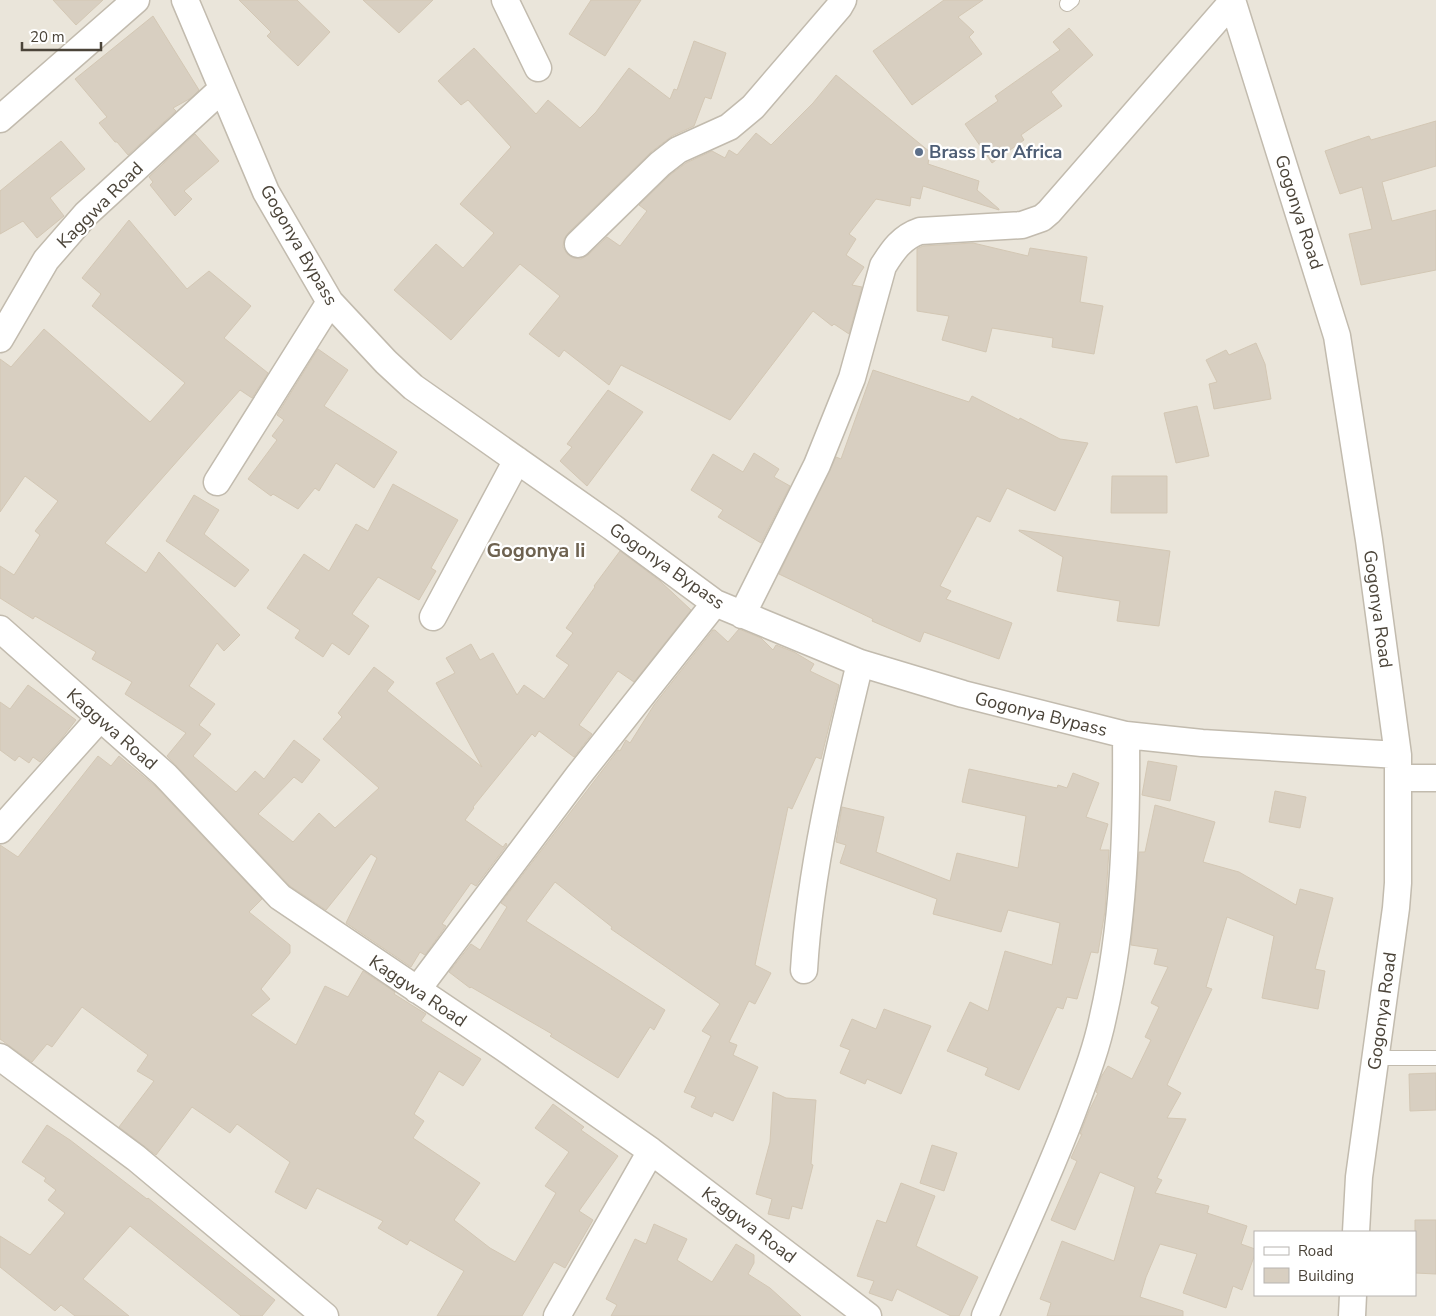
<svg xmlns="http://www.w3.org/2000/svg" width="1436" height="1316" viewBox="0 0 1436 1316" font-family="'Nunito Sans',sans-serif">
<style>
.residential{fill:#eae5da;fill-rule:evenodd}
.building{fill:#d8cfc1;stroke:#d3c7b4}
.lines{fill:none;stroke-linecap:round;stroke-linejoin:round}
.service-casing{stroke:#c2bbae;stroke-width:16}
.minor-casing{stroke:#c2bbae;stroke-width:29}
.service{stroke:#fff;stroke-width:14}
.minor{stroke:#fff;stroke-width:26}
.service-dot{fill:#5c6f8a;stroke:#fff;stroke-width:2}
.labels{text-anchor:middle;stroke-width:4.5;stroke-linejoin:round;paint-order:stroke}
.service-label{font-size:18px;font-weight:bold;fill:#4e5e75;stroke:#fff;text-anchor:start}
.street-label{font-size:18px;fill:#4b4439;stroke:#fff}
.quarter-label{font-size:20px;font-weight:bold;fill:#6e6250;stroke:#fff}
</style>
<rect width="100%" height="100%" fill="#f6f3ec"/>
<!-- residential -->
<path class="residential" d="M0,0H1436V1316H0ZM1255,1232H1415V1295H1255Z"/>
<!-- building -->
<path class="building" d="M53,0H103L76,25Z
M239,0H297L330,32L298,66L267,36L271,32Z
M363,0H433L399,33Z
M591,0H641L605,56L569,34Z
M944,0H983L958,17L974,32L969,37L982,54L912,105L873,51Z
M153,16L199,90L191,98L173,108L176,111L128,155L117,142H115L99,123L107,117L75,79Z
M1069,28L1093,55L1051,92L1062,106L1021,135L1024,140L992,163L965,124L998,101L995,96L1060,50L1053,42Z
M694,41L726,53L711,99L705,97L694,126L672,136L651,152L568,233L564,239L563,247L567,254L573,258L581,259L588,255L607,237L620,246L647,211L639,205L670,175L686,163L712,151L725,158L729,150L737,155L756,133L771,145L813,103L836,75L930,152L928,164L979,181L977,190L999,209V210L923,186L920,199L911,197L910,206L876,199L849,234L856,239L846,255L864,267L852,285L862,287L849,334L834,324L832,326L813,311L730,420L621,365L609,385L564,350L559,357L529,334L560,296L520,264L451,340L394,290L436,244L463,268L494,233L460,204L511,147L468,100L461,105L438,81L474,48L536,114L548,100L580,128L596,112L629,68L670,99L674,89L677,90Z
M1436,121V166L1382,182L1392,221L1436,210V270L1361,285L1349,234L1372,229L1362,187L1340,194L1325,151L1369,136L1371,140Z
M195,134L219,161L184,191L192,199L175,216L150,185L153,182L149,177Z
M61,141L85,169L50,198L64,216L37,238L23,221L0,234V191Z
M129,220L187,289L209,271L251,306L224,338L268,373L252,398L240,390L105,543L146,573L159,552L240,635L224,651L217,643L189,686L215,704L199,725L211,734L193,756L236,792L255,771L264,779L294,740L320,760L302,783L294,777L258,814L293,842L319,813L335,828L379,788L323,739L342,717L338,713L374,667L394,682L387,691L482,767L436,683L455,673L446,658L471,644L480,660L493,653L517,695L524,685L544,699L569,665L556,656L573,633L566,628L595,587L594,586L620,551L660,581L691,610L634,682L618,671L579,725L592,734L574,757L539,731L535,737L532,734L473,807L474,808L465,820L503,847L506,843L507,845L476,886L471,883L442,924L446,926L425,955L420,952L411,967L346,923L377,858L371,854L326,910L290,886L167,756L186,733L125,694L132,682L92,659L96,652L35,616L33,619L0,598V566L14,575L40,535L35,531L58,501L25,476L0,512V359L11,367L44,329L150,422L185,383L92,306L101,294L82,278Z
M973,243L1028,256L1030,248L1087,257L1080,302L1103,306L1094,354L1052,347L1053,338L992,328L986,352L942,340L949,316L917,311V249L923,246Z
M1256,343L1265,364L1271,399L1214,409L1209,384L1217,382L1206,360L1226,350L1229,355Z
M318,349L348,370L324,406L397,452L374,488L336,463L319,491L315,488L298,509L273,494L271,496L248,479L277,440L272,436L284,420L277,415Z
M873,370L969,402L972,396L1019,420L1020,418L1060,439L1088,443L1055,511L1007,488L990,522L977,516L940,586L951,591L946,599L1012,623L999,659L924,632L920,642L872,621L873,619L779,574L836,457L841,459Z
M608,390L643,412L587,486L560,461L572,447L567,444Z
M1197,406L1209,456L1176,463L1164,413Z
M754,453L779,469L774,477L790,486L761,543L718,517L723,510L691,490L713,454L743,472Z
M1112,476H1167V513H1111Z
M393,484L458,520L431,568L436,571L419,600L378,577L352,614L369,626L349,655L332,643L323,657L295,638L300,630L267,608L304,554L329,571L356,524L368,531Z
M194,495L219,510L204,534L249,570L235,587L166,541Z
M1019,530L1170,551L1159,626L1117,621L1120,601L1057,591L1063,557L1019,531Z
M739,629L761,638L773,650L776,645L794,652L814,664L810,671L839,685L821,759L816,757L792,809L788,807L755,965L771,973L755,1004L749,1001L729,1042L737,1045L733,1055L758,1067L733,1121L714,1112L712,1117L691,1107L696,1097L684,1092L711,1036L702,1031L720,1004L611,929L612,927L555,882L526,921L665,1010L654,1030L650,1027L618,1078L550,1036L552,1034L471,987L470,988L449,972L471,944L480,950L507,907L501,903L618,750L620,751L626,740L630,743L654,705L713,630H715L728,642Z
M28,685L76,720L62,738L40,762L33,757L29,763L19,756L15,761L0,750V702L10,709Z
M98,756L111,766L119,756L155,786L262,899L249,912L290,945V953L261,989L270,999L251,1015L296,1045L325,986L348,997L363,971L395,992L394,994L426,1014L421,1021L481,1059L463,1086L439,1071L414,1114L424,1121L413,1138L480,1183L454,1220L490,1248L515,1262L556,1193L545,1186L569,1152L535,1128L553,1104L584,1127L581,1130L618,1156L579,1211L593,1220L565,1268L554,1262L522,1316H437L464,1271L410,1240L407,1245L378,1228L383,1221L317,1188L306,1209L275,1192L290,1162L237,1124L230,1133L192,1107L156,1155L119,1127L154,1081L137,1071L148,1055L82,1007L52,1047L47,1044L32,1062L0,1039V845L18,857Z
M1148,761L1177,766L1170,801L1142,795Z
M969,769L1057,788L1058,785L1067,788L1073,773L1099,783L1086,817L1108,824L1100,850H1109L1105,911L1098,953L1091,952L1077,999L1067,997L1063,1009L1057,1007L1019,1090L985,1075L988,1068L947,1051L970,1002L988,1011L1005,951L1052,965L1060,923L1008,910L1001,932L933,914L937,899L840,863L846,845L836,842L842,807L884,817L876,852L950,881L957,853L1018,868L1026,816L962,802Z
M1275,791L1306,797L1300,828L1269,822Z
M1155,805L1215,822L1203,862L1239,872L1296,905L1300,889L1333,898L1315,969L1325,971L1318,1009L1262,998L1274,936L1227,917L1206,987L1212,989L1167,1085L1181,1093L1167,1118L1186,1119L1157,1178L1162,1180L1155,1193L1209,1206L1207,1213L1247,1226L1241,1244L1255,1249V1254L1242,1290L1233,1286L1226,1308L1183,1293L1197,1254L1160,1244L1146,1277L1140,1297L1183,1311V1316H1047L1051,1303L1040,1299L1062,1241L1114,1261L1135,1187L1100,1172L1075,1230L1051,1220L1077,1161L1071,1158L1082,1134H1080L1089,1111L1098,1093L1096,1092L1101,1077L1108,1066L1132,1079L1151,1040L1145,1037L1159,1007L1151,1003L1168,967L1154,964L1158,949L1131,945L1139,852H1145Z
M884,1009L931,1026L901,1094L867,1079L865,1084L840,1073L850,1050L840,1046L852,1019L876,1029Z
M1436,1073V1110L1410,1111L1409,1074Z
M773,1092L786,1098L816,1100L811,1164L813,1165L802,1209L792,1206L789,1219L768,1214L772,1199L756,1194L770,1142Z
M47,1125L70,1140L147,1199L148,1198L275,1300L262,1316H241L130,1226L83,1279L129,1316H75L61,1305L55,1311L0,1267V1236L30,1255L65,1213L48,1200L56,1190L44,1181L46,1178L22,1162Z
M932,1145L957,1153L944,1191L920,1183Z
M901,1183L935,1196L916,1246L978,1277L959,1316H951L897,1289L892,1301L869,1293L874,1281L857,1276L877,1220L886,1223Z
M1415,1220H1436V1274L1415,1273Z
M654,1224L687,1239L677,1260L712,1282L736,1244L754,1255V1263L748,1274L770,1288L801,1316H611L617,1305L606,1299L635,1239L646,1244Z"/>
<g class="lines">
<defs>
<path id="service" d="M1067,4L1072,0
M1376,1058H1436"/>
<path id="minor" d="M185,0L266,192L330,302L386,362L413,387L612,527L715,603L860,663L963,694L1126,735L1202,743L1398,755
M505,0L538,68
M1232,0L1337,336L1369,540L1398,755V883L1396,908L1359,1177L1356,1232
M0,119L136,0
M578,244L660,164L678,150L729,127L753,107L839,7L843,0
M0,339L46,260L86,214L222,89
M217,482L330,302
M742,615L817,465L852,378L883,266C893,250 902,237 920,231L1022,225L1042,218L1049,212L1232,2
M433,617L517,460
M0,629L165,775L280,897L504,1048L651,1151L868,1316
M1398,778H1436
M0,830L100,718
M804,970C810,868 836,762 860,663
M417,990L578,776L715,603
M0,1057L136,1158L325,1316
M557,1316L651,1151
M985,1316C1016,1244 1050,1174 1077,1100C1087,1073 1097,1046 1103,1017C1124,925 1127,830 1126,735
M1352,1316L1353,1295"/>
</defs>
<!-- service casing -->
<use href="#service" class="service-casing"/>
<!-- minor casing -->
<use href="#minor" class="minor-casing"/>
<!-- service -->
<use href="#service" class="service"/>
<!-- minor -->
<use href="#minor" class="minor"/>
</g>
<!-- markers -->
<circle class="service-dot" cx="919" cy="152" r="5"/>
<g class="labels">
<!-- service labels -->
<g class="service-label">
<text x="929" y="158">Brass For Africa</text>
</g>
<!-- street labels -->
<g class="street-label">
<text transform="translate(100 205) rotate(-45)" y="6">Kaggwa Road</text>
<text transform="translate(1299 212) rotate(72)" y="6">Gogonya Road</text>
<text transform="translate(299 245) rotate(60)" y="6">Gogonya Bypass</text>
<text transform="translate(667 566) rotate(35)" y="6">Gogonya Bypass</text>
<text transform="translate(1378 609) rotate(82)" y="6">Gogonya Road</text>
<text transform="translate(1041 714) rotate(14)" y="6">Gogonya Bypass</text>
<text transform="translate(112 729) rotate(41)" y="6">Kaggwa Road</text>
<text transform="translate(418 991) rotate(34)" y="6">Kaggwa Road</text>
<text transform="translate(1382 1011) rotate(-82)" y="6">Gogonya Road</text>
<text transform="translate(749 1225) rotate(37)" y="6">Kaggwa Road</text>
</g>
<!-- quarter labels -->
<g class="quarter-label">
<text x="536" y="557">Gogonya Ii</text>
</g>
</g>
<!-- legend -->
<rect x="1254" y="1231" width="162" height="65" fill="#ffffff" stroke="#b7b4b0"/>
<rect x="1264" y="1247" width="25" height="8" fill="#ffffff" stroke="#b7b4b0"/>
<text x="1298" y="1256" font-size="15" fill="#4b4439">Road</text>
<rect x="1264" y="1268" width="25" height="15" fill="#d8cfc1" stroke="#b7b4b0"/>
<text x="1298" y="1281" font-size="15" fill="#4b4439">Building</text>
<!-- scale -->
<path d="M22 42v8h79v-8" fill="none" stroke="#4b4439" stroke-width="2.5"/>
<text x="30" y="42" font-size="15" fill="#4b4439" stroke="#ffffff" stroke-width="4" paint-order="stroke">20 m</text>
</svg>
